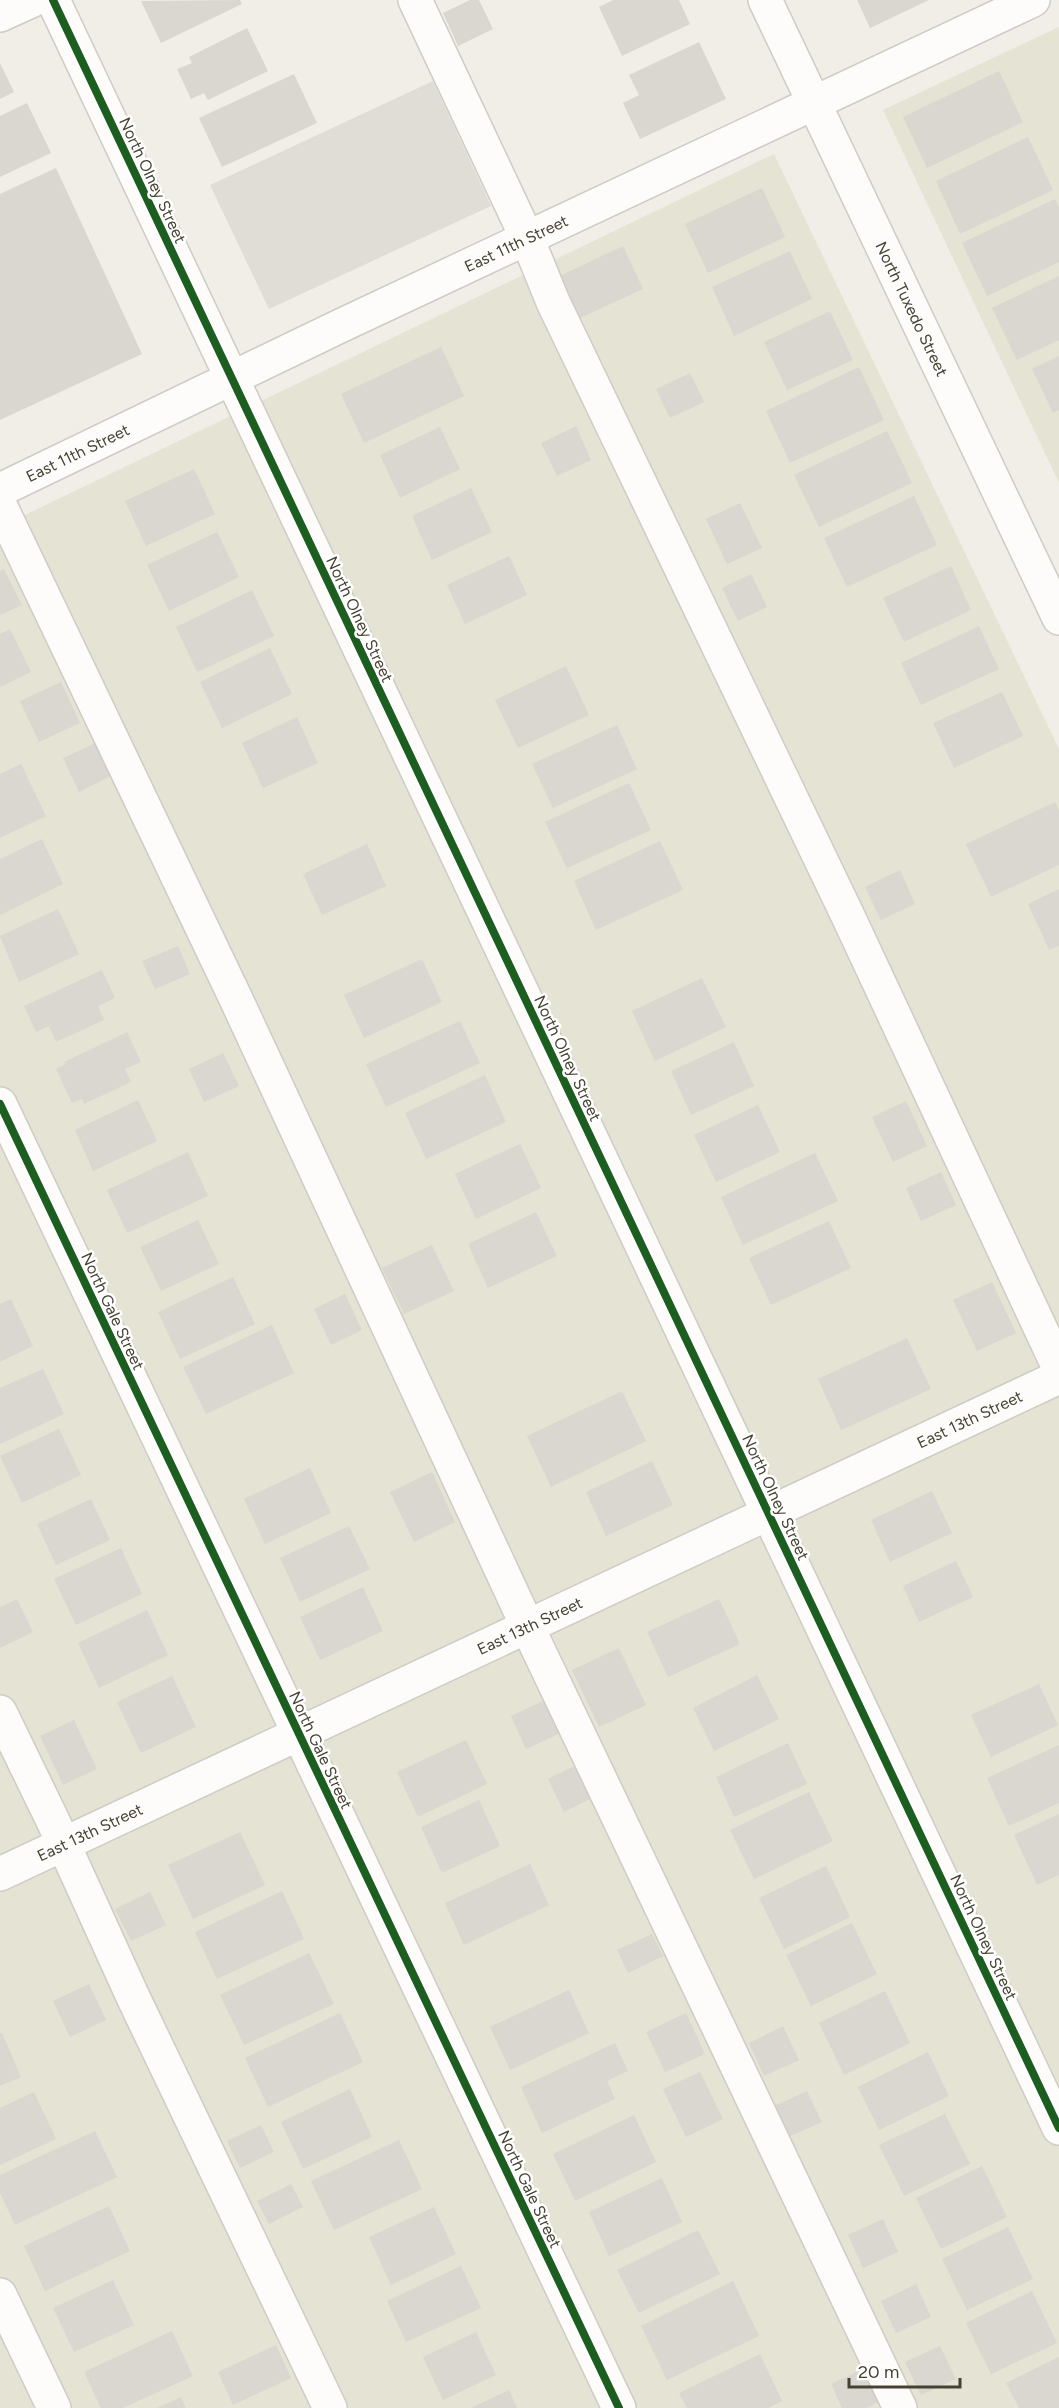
<svg xmlns="http://www.w3.org/2000/svg" width="1059" height="2408" viewBox="0 0 1059 2408" font-family="Figtree,sans-serif">
<style>
.residential{fill:#e5e3d3}
.parking{fill:#dfddd6}
.building{fill:#d9d7cf}
.lines{fill:none;stroke-linecap:round;stroke-linejoin:round}
.minor-casing{stroke:#ceccc4;stroke-width:36}
.minor{stroke:#fdfcfb;stroke-width:33}
.cycleway-casing{stroke:#fff;stroke-width:11}
.cycleway{stroke:#1b5e20;stroke-width:8}
.labels{text-anchor:middle;stroke-width:5;stroke-linejoin:round;paint-order:stroke}
.street-label{font-size:16px;fill:#454232;stroke:#fff}
</style>
<rect width="100%" height="100%" fill="#f0eee6"/>
<!-- residential -->
<path class="residential" d="M1059,27V483L883,110Z
M774,154L1059,749V2408H0V527Z"/>
<!-- parking -->
<path class="parking" d="M433,81L491,206L269,309L210,185Z"/>
<!-- building -->
<path class="building" d="M240,0L242,4L161,43L141,1Z
M470,0H479L493,29L458,46L443,13Z
M613,0H679L690,24L622,56L599,7Z
M857,0H929L870,28Z
M247,28L268,71L208,100L204,93L191,99L177,69L192,63L189,57Z
M699,42L726,99L640,139L623,103L639,95L629,75Z
M0,63L14,92L0,99Z
M999,71L1023,122L927,168L903,117Z
M294,74L317,123L222,167L199,118Z
M27,103L51,153L0,177V116Z
M1028,137L1053,190L960,234L936,181Z
M56,168L142,354L0,420V194Z
M762,188L785,237L708,273L685,224Z
M1055,199L1059,207V262L987,296L962,243Z
M623,246L643,289L580,318L560,276Z
M790,251L812,299L734,336L712,287Z
M1059,276V340L1017,360L992,308Z
M830,311L853,360L787,390L764,342Z
M441,347L464,396L364,443L341,394Z
M1059,356V410L1053,413L1032,369Z
M859,367L884,420L790,463L766,411Z
M690,373L704,402L670,418L656,389Z
M576,426L591,460L557,476L541,443Z
M440,427L460,469L400,498L380,455Z
M887,431L912,483L819,527L794,475Z
M194,469L215,514L146,546L125,501Z
M471,488L492,532L432,560L412,516Z
M914,496L937,545L847,587L824,538Z
M740,503L762,548L727,564L706,519Z
M217,532L239,577L169,611L147,565Z
M509,556L527,595L465,624L447,585Z
M951,566L971,610L904,642L883,598Z
M4,569L22,605L0,615V571Z
M751,574L767,607L738,621L722,588Z
M252,590L274,636L197,672L176,627Z
M979,626L999,669L921,705L901,663Z
M10,629L31,672L0,687V634Z
M270,648L292,694L222,728L200,682Z
M566,666L589,715L518,748L495,700Z
M61,682L80,723L39,742L20,701Z
M1002,692L1023,736L954,768L933,723Z
M297,717L318,763L263,788L242,743Z
M617,725L637,769L553,808L532,764Z
M98,742L113,775L79,792L63,758Z
M21,764L46,816L0,838V774Z
M629,783L651,830L567,868L545,822Z
M1055,802L1059,811V865L991,897L966,844Z
M42,839L63,884L0,915V859Z
M660,841L683,890L596,930L574,881Z
M367,844L386,886L322,915L303,874Z
M900,870L915,904L881,920L865,887Z
M1059,889V946L1049,950L1028,904Z
M58,909L79,954L19,982L0,936Z
M178,946L190,974L155,989L142,961Z
M422,959L442,1002L364,1038L344,995Z
M102,970L115,998L98,1006L104,1020L56,1042L49,1026L36,1032L24,1006Z
M702,978L726,1027L655,1061L632,1011Z
M460,1021L480,1063L386,1107L366,1064Z
M127,1032L141,1062L125,1069L131,1082L84,1104L82,1099L72,1103L56,1069L66,1064L64,1062Z
M734,1042L754,1086L691,1115L671,1071Z
M223,1053L239,1086L204,1102L189,1069Z
M485,1075L506,1122L426,1159L405,1113Z
M138,1100L157,1141L93,1171L75,1130Z
M906,1101L927,1146L893,1162L872,1117Z
M758,1105L780,1152L716,1182L694,1135Z
M520,1144L541,1188L476,1219L455,1174Z
M188,1152L208,1196L127,1233L107,1190Z
M815,1153L838,1201L743,1245L721,1197Z
M941,1172L956,1205L921,1221L906,1188Z
M536,1212L557,1256L488,1288L468,1244Z
M198,1220L219,1264L161,1291L140,1247Z
M829,1221L851,1268L771,1305L749,1258Z
M432,1245L454,1291L404,1314L382,1268Z
M233,1277L255,1324L180,1359L158,1312Z
M992,1282L1016,1333L977,1351L953,1300Z
M345,1294L362,1330L331,1345L314,1309Z
M11,1299L33,1346L0,1362V1304Z
M272,1325L294,1373L206,1414L183,1367Z
M907,1338L931,1389L841,1430L818,1379Z
M43,1369L64,1414L0,1444V1388Z
M622,1391L646,1441L551,1487L527,1436Z
M59,1429L81,1475L22,1503L0,1456Z
M652,1461L673,1505L606,1536L586,1492Z
M310,1468L331,1513L265,1544L244,1499Z
M432,1472L455,1522L414,1542L390,1492Z
M932,1491L952,1533L890,1562L871,1520Z
M91,1499L110,1540L56,1565L37,1524Z
M349,1526L370,1569L300,1602L280,1558Z
M121,1548L142,1594L76,1625L54,1579Z
M956,1561L973,1597L919,1622L903,1586Z
M363,1587L383,1631L320,1660L300,1617Z
M17,1599L33,1632L0,1648V1607Z
M719,1599L740,1644L668,1677L647,1632Z
M147,1610L168,1655L99,1688L78,1643Z
M619,1648L646,1705L599,1727L572,1670Z
M757,1675L779,1719L714,1751L693,1708Z
M172,1676L196,1727L141,1753L117,1702Z
M1039,1684L1058,1725L991,1757L971,1715Z
M545,1700L561,1733L526,1749L511,1716Z
M74,1720L97,1769L63,1785L40,1736Z
M466,1740L487,1784L418,1817L397,1772Z
M788,1743L807,1784L734,1817L716,1777Z
M1059,1745V1803L1009,1826L987,1778Z
M583,1762L598,1795L564,1812L548,1779Z
M809,1792L833,1841L754,1879L730,1830Z
M479,1800L500,1846L442,1873L421,1827Z
M1059,1814V1875L1037,1885L1014,1835Z
M240,1832L265,1885L193,1919L168,1865Z
M530,1864L549,1905L464,1945L445,1903Z
M826,1866L850,1917L784,1949L759,1898Z
M282,1891L304,1939L217,1979L195,1932Z
M150,1892L166,1925L131,1941L115,1909Z
M852,1923L877,1974L811,2006L786,1955Z
M652,1934L663,1956L628,1973L617,1950Z
M309,1953L334,2004L244,2045L220,1995Z
M89,1984L106,2020L70,2037L53,2001Z
M569,1990L589,2033L510,2070L490,2027Z
M885,1991L910,2043L844,2075L819,2023Z
M340,2013L363,2062L268,2107L245,2058Z
M686,2013L705,2054L665,2072L646,2032Z
M783,2026L799,2060L764,2076L749,2043Z
M0,2033H2L21,2077L0,2086Z
M615,2043L628,2071L607,2081L615,2099L542,2133L521,2087Z
M928,2052L949,2096L879,2130L858,2087Z
M700,2072L723,2119L686,2137L663,2089Z
M350,2089L372,2137L303,2169L281,2122Z
M807,2091L822,2122L786,2138L772,2107Z
M34,2092L56,2139L0,2165V2108Z
M945,2114L970,2164L904,2196L879,2145Z
M634,2115L656,2162L575,2201L553,2154Z
M261,2125L274,2152L240,2168L227,2141Z
M95,2131L117,2177L15,2225L0,2193V2175Z
M399,2140L422,2189L334,2230L311,2181Z
M982,2166L1007,2217L941,2249L916,2198Z
M662,2178L682,2222L609,2256L589,2212Z
M291,2184L303,2207L269,2224L257,2201Z
M109,2206L130,2251L45,2291L24,2246Z
M434,2207L456,2254L391,2285L369,2237Z
M883,2219L898,2252L863,2268L848,2235Z
M1008,2227L1033,2279L967,2310L942,2259Z
M698,2230L720,2274L639,2313L617,2270Z
M461,2266L481,2308L406,2342L387,2301Z
M113,2280L134,2325L74,2352L53,2308Z
M733,2281L759,2336L667,2380L641,2326Z
M916,2284L931,2317L896,2333L881,2301Z
M1032,2291L1057,2343L991,2374L966,2323Z
M172,2331L193,2376L123,2408H101L84,2372Z
M476,2332L496,2375L443,2400L423,2357Z
M276,2345L291,2378L233,2405L218,2372Z
M940,2346L956,2379L921,2395L905,2362Z
M760,2354L782,2401L768,2408H687L679,2393Z
M1059,2357V2408H1019L1006,2383Z
M865,2368L881,2401L866,2408H842L831,2384Z
M509,2390L517,2408H471Z
M181,2397L186,2408H157Z"/>
<g class="lines">
<defs>
<g id="minor">
<path d="M53,0L1059,2128"/>
<path d="M415,0L527,238L553,302L847,914L1059,1368"/>
<path id="s1" d="M765,0L1059,618"/>
<path d="M0,15L33,0"/>
<path id="s2" d="M0,490L338,327L1033,0"/>
<path d="M0,505L236,999L538,1649L900,2408"/>
<path d="M0,1104L619,2408"/>
<path d="M0,1712L53,1821L133,1997L330,2408"/>
<path id="s3" d="M0,1874L1059,1377"/>
<path d="M0,2295L54,2408"/>
</g>
</defs>
<!-- minor casing -->
<use href="#minor" class="minor-casing"/>
<!-- minor -->
<use href="#minor" class="minor"/>
<defs>
<path id="cycleway" d="M53,0L1059,2128
M0,1104L619,2408"/>
</defs>
<!-- cycleway casing -->
<use href="#cycleway" class="cycleway-casing"/>
<!-- cycleway -->
<use href="#cycleway" class="cycleway"/>
</g>
<g class="labels">
<!-- street labels -->
<g class="street-label">
<text transform="translate(153 180) rotate(65)" y="6">North Olney Street</text>
<text dy="6" stroke="none"><textPath href="#s2" startOffset="572">East 11th Street</textPath></text>
<text dy="6" stroke="none"><textPath href="#s1" startOffset="342">North Tuxedo Street</textPath></text>
<text dy="6" stroke="none"><textPath href="#s2" startOffset="86">East 11th Street</textPath></text>
<text transform="translate(360 619) rotate(65)" y="6">North Olney Street</text>
<text transform="translate(568 1058) rotate(65)" y="6">North Olney Street</text>
<text transform="translate(113 1311) rotate(65)" y="6">North Gale Street</text>
<text dy="6" stroke="none"><textPath href="#s3" startOffset="1071">East 13th Street</textPath></text>
<text transform="translate(776 1497) rotate(65)" y="6">North Olney Street</text>
<text dy="6" stroke="none"><textPath href="#s3" startOffset="585">East 13th Street</textPath></text>
<text transform="translate(321 1750) rotate(65)" y="6">North Gale Street</text>
<text dy="6" stroke="none"><textPath href="#s3" startOffset="99">East 13th Street</textPath></text>
<text transform="translate(984 1937) rotate(65)" y="6">North Olney Street</text>
<text transform="translate(530 2189) rotate(65)" y="6">North Gale Street</text>
</g>
</g>
<!-- scale -->
<path d="M849 2378v9h111v-9" fill="none" stroke="#454232" stroke-width="3"/>
<text x="858" y="2378" font-size="18" fill="#454232" stroke="#ffffff" stroke-width="4.5" paint-order="stroke">20 m</text>
</svg>
